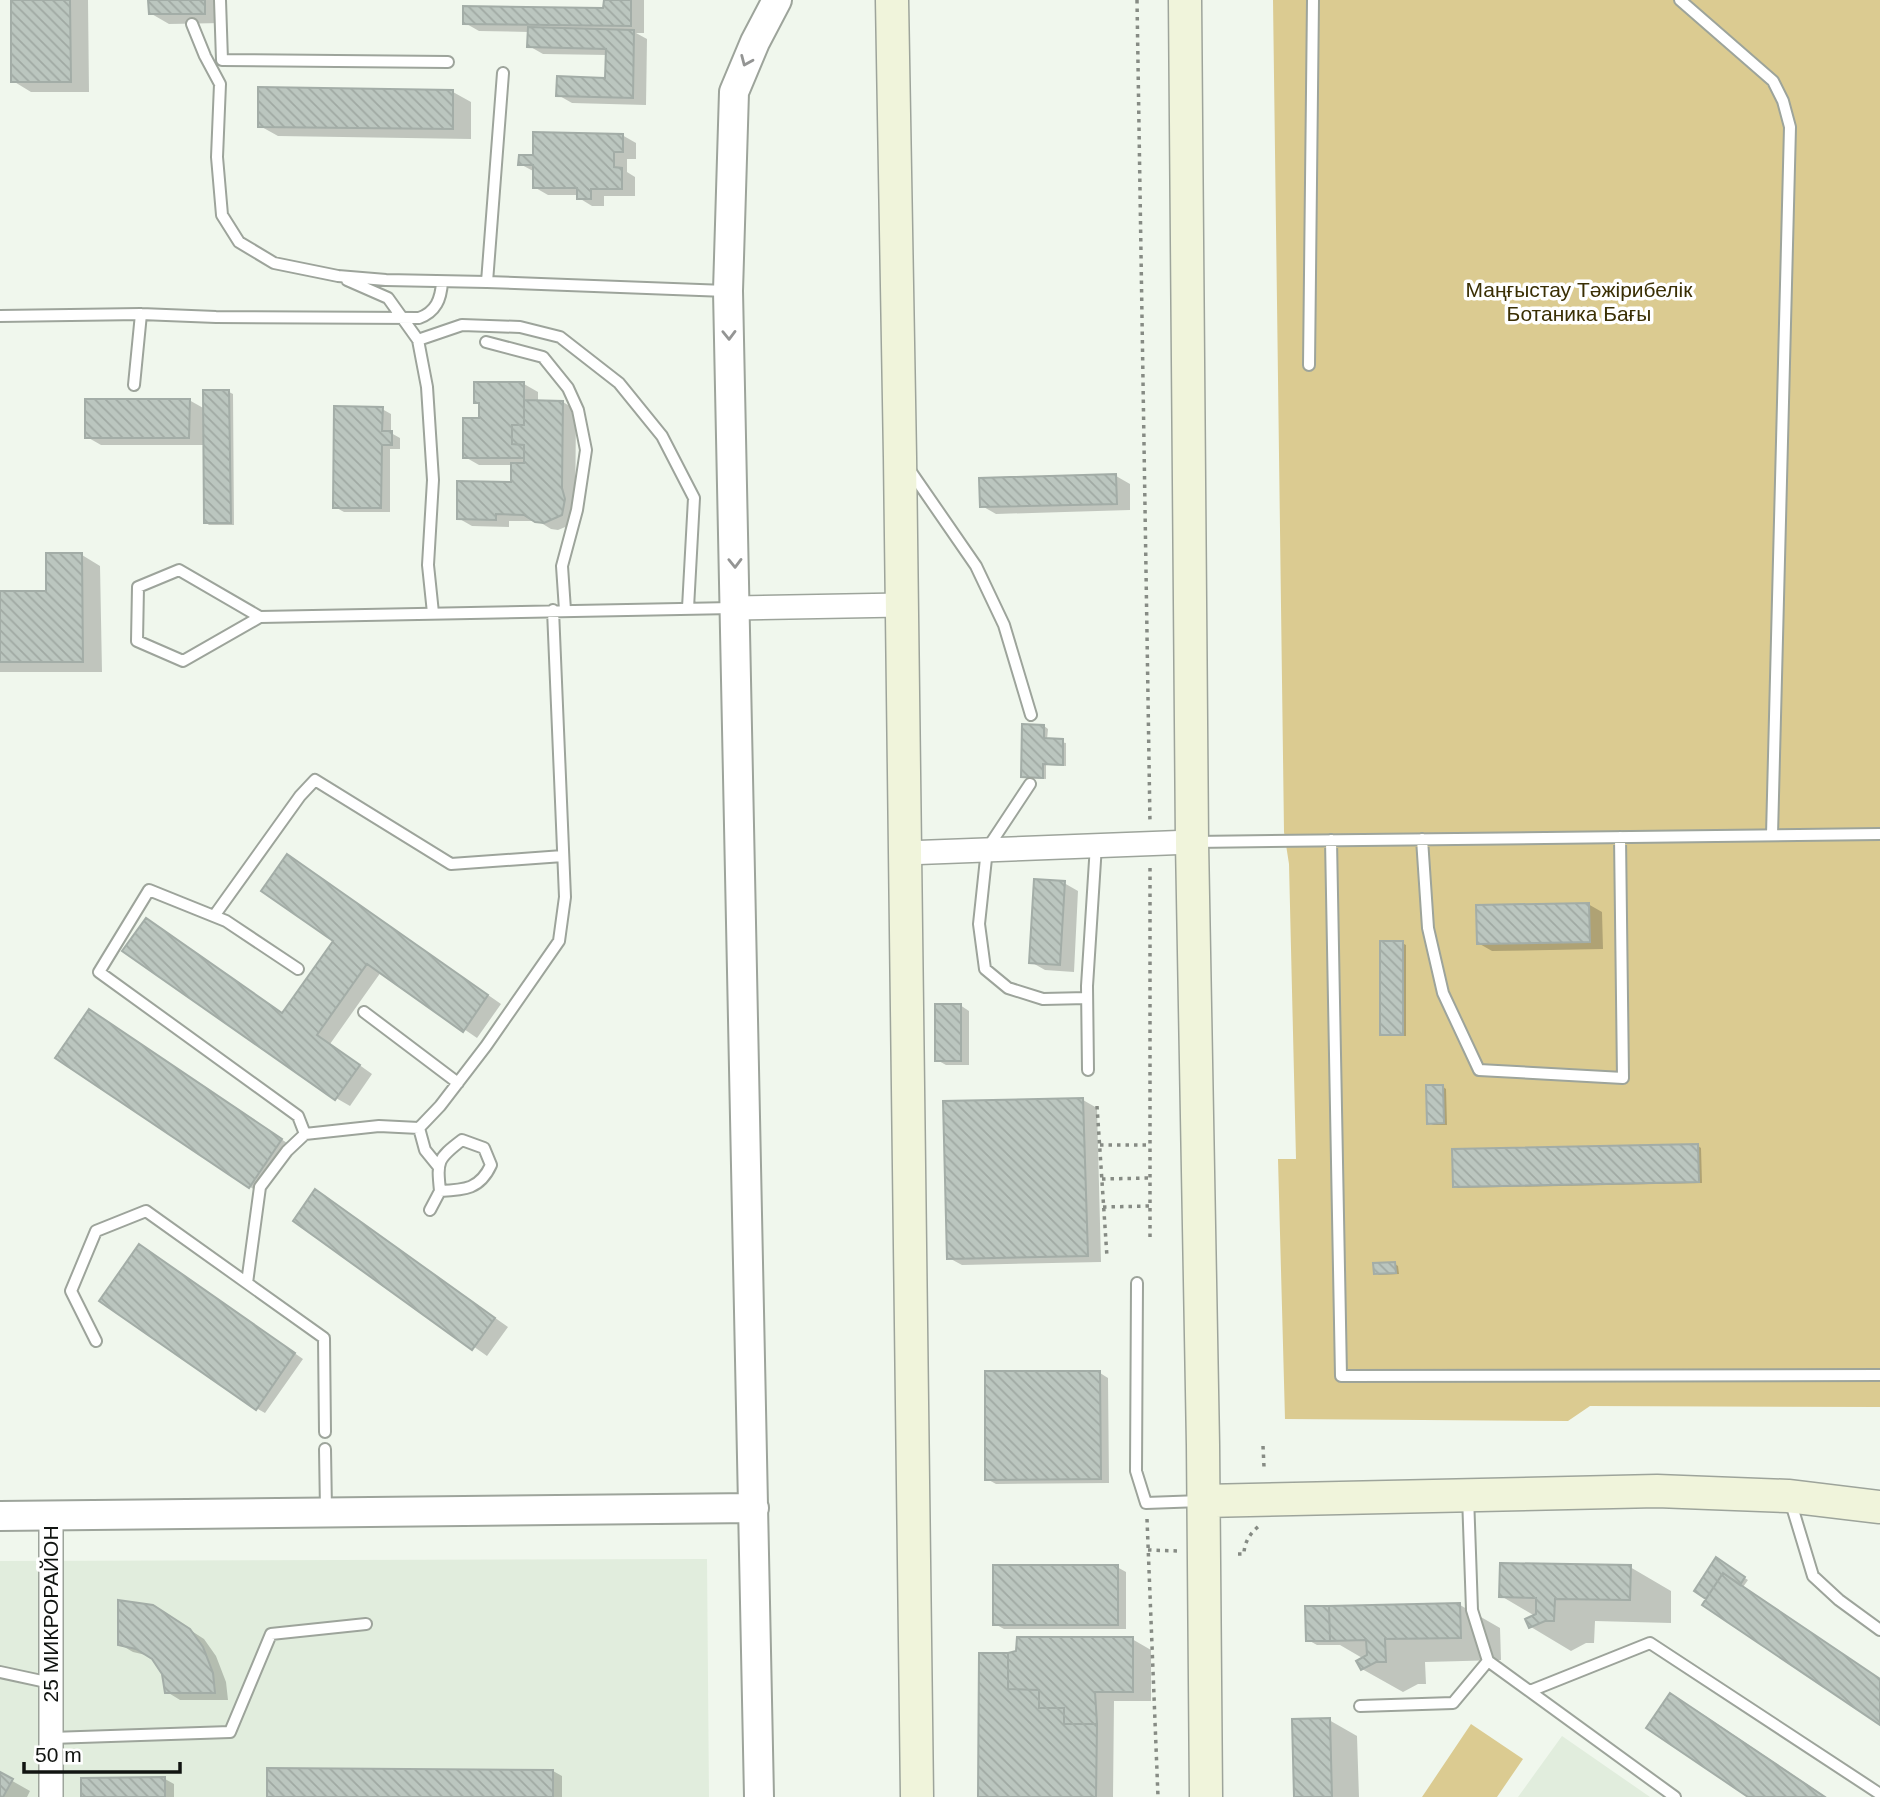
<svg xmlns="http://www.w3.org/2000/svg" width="1880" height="1797" viewBox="0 0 1880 1797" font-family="Helvetica,sans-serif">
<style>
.built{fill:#e1eddd}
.garden{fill:#dbcb91}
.shadow{fill:#0003}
.building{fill:url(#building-back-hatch);stroke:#a3ada7;stroke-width:2}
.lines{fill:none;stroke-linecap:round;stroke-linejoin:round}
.service-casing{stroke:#9da49b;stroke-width:14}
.minor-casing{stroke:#9da49b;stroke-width:26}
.tertiary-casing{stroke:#9da49b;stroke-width:32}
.secondary-casing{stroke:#9da49b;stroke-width:35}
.path{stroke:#868b84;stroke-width:3.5;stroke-dasharray:3.5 5;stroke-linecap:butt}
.service{stroke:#fff;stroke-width:10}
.minor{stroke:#fff;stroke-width:23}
.tertiary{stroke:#fff;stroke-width:28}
.secondary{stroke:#f0f4db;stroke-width:32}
.oneway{stroke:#949594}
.labels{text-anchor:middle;stroke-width:7;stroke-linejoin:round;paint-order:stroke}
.park-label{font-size:21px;fill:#3a2f04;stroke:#fff}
.street-label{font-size:21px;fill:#111411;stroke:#fff}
</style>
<defs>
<pattern id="building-back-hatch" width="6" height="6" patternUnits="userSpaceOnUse" patternTransform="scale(1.75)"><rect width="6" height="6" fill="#bbc6bf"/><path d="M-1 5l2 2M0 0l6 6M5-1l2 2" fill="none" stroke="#a0a9a3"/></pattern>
</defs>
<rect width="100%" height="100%" fill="#f0f7ed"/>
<!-- built -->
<path class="built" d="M707,1559L709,1797H0V1561Z
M1562,1736L1650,1797H1518Z"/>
<!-- garden -->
<path class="garden" d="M1273,0H1880V1407L1590,1406L1568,1421L1285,1419L1278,1159H1296L1289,864L1284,832Z
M1471,1724L1523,1759L1497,1797H1422Z"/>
<!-- shadow -->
<path class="shadow" d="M13,0H88L89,92H31L13,81Z
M150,0H223V23L169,24L150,13Z
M605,0H644V33H636L647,39L646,105L572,103L558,95L607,79L608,55L543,54L529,46V32L479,31L465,23L605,10Z
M453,92L471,102V139L278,136L260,126Z
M622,135L636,143V159H627V172L635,177V196H604V206H592L579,198V195H548L534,187L535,172L520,164L535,157Z
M524,384L538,392V402H563L576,410L575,523L558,530L551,529L538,521H509V527L472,526L458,518L512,484L513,465H479L465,457L481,420V405L476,402Z
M204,392H229L233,394L234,525H209L205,522V445H101L87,437L189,400L205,409Z
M382,409L391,414V433L400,438V449H390V512H344L335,507Z
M1116,476L1130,484V510L996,514L982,506Z
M82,555L100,566L102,672H0V593H48Z
M1044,726L1048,729L1047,740L1066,743V766L1046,765V779L1026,778L1023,776Z
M301,864L501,1004L477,1038L381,972L330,1044L372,1074L350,1106L336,1098L283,1014L335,940Z
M1064,883L1078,891L1074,972L1045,970L1031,962Z
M1588,904L1602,912L1603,949L1492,951L1478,943Z
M1402,943L1406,945V1036H1386L1382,1034Z
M960,1005L969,1011V1065H946L937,1060Z
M98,1016L290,1145L258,1192L58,1058Z
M1442,1086L1446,1089L1447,1125H1433L1429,1123Z
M1083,1100L1097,1108L1101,1262L962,1265L949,1258Z
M1698,1146L1701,1148L1702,1183L1458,1188L1454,1186Z
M316,1191L508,1327L487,1356L295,1220Z
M148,1251L303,1359L265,1413L256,1408Z
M1395,1264L1398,1266L1399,1274L1379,1275L1376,1273Z
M1100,1373L1108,1378L1109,1483L996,1484L987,1479Z
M1717,1560L1748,1580L1743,1587L1880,1679V1723L1708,1598Z
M1117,1567L1126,1572V1629H1004L995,1624Z
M1630,1567L1671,1591V1623L1595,1621L1594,1643H1586L1571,1651L1531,1627L1535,1616L1501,1596Z
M1460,1605L1500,1628L1501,1660L1425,1662L1426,1684H1418L1403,1692L1362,1669L1364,1659L1340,1645H1317L1308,1640Z
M167,1615L204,1639L216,1656L226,1682L228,1700H180L167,1692L163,1674L150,1656L133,1652L119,1644Z
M1132,1639L1151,1650V1701H1114L1113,1797H979Z
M1670,1695L1698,1711L1826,1797H1751Z
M1329,1720L1357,1736L1359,1797H1296Z
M553,1771L562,1776V1797H268Z
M0,1774L30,1791L27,1797H0Z
M165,1779L174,1784V1797H83Z"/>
<!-- building -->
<path class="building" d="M11,0H70L71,82H11Z
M148,0H205V14H149Z
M604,0H631V26L463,24V6L603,8Z
M528,27L634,30L633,98L556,96L557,76L605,78L606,49L527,47Z
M258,87L453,90V129L258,127Z
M533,132L623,134V152H614V167L622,168V189H591V199H577V188H533V165H518L519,155H533Z
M474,382H524V425H512V444L524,445V458H463V418H479V403H474Z
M203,390H229L231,523H204Z
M85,399H190L189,438H85Z
M524,400L563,401L562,488L565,499L562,515L544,523L535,522L524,515L496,514V520L457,519V481L511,482V463H524V445L512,444V425H524Z
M334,406L383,407L382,431H392V445H382L381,508H333Z
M1116,474L1117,504L980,507L979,478Z
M46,553H82L83,662H0V591H46Z
M1022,724L1044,725V738L1063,739V765L1043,764V778L1021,777Z
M287,854L488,995L463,1032L367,964L317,1035L360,1065L335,1100L122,951L146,918L282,1013L333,941L261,891Z
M1034,879L1065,881L1060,965L1029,963Z
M1589,903L1590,942L1477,944L1476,905Z
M1380,941H1403V1035H1380Z
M935,1004H961V1061H935Z
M89,1009L282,1139L249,1188L55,1058Z
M1426,1085H1443L1444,1123L1427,1124Z
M1083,1098L1088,1256L947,1259L943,1101Z
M1698,1144L1699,1182L1453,1187L1452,1149Z
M315,1189L495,1318L472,1350L293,1221Z
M139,1244L295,1353L256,1410L99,1301Z
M1395,1262L1396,1273L1374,1274L1373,1263Z
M985,1371H1100L1101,1479L985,1480Z
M1716,1557L1745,1577L1740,1585L1723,1573L1706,1599L1694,1591Z
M1500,1563L1631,1565L1630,1600L1555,1599L1554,1621H1545L1529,1628L1525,1619L1536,1614V1598L1499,1597Z
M993,1565H1118V1625H993Z
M1723,1573L1880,1679V1725L1702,1605Z
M118,1600L153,1605L190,1629L203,1647L213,1673L215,1693H165L162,1674L152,1659L136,1649L118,1645Z
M1460,1603L1461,1638L1385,1639L1386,1662H1376L1361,1670L1356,1661L1367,1655L1366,1640L1330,1641L1329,1606Z
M1305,1606H1329L1330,1641H1306Z
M1017,1637H1133V1692H1095L1097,1724H1064V1708H1039V1690L1008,1689V1653L1016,1651Z
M979,1653H1008V1689L1039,1690V1708H1064V1724H1097L1096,1797H978Z
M1670,1693L1825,1797H1748L1646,1728Z
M1330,1718L1332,1797H1294L1292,1719Z
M267,1768L553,1770V1797H267Z
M0,1772L13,1779L3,1797H0Z
M165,1777V1797H81V1778Z"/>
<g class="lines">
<defs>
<path id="service" d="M220,0L222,60L448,62
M1680,0L1773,81L1783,101L1790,127L1772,835
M192,24L205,56L220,84L217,157L222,215L239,242L274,263L338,276L386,280L487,282L726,291
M347,280L388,298L418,340L427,387L433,480L428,565L433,613
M487,282L503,73
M0,316L141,314L216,317L419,318C436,312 441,299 442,282
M418,340L462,325L520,327L560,337L619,383L662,436L694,498L688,608
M486,342L543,357L568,388L578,410L586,450L577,510L562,566L565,610
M1309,365L1313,0
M134,385L141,314
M909,469L976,566L1004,625L1031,715
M260,617L179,570L138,587L137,641L183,661L260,617L733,608
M1030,784L987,849L979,924L985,969L1008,988L1043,999L1087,998
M1422,839L1428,928L1443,993L1479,1070L1623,1078L1620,837
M1331,840L1341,1376L1880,1375
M1194,842L1880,834
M214,916L300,796L315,780L451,864L563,856
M298,969L226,921L149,890L99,972L298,1116L305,1134
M364,1012L458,1083
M1088,1070L1087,986L1096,845
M419,1128L440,1106L486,1046L559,941L565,897L553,610
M430,1210L440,1191C465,1190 480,1189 491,1165L484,1148L462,1140C437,1159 437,1161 440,1191
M247,1283L260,1187L287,1151L305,1134L379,1126L419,1128L425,1150L438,1166
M1137,1283L1136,1471L1146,1503L1201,1501
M96,1341L71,1291L96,1231L146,1211L324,1338L325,1432
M325,1449L326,1510
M1790,1500L1813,1576L1839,1600L1880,1630
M1488,1661L1675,1797
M0,1672L51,1683
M1530,1691L1650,1643L1880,1794
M1360,1706L1453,1703L1488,1661L1472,1610L1468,1496
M51,1738L230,1732L271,1634L366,1624"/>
<path id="minor" d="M736,608L901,605
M905,853L1192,842
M51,1797V1515"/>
<path id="tertiary" d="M0,1516L754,1508
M759,1797L728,291L734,92L755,42L777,0"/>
<path id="secondary" d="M892,0L900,457L917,1797
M1185,0L1192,842L1203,1445L1206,1797
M1204,1501L1657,1491L1788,1496L1880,1507"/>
</defs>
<!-- service casing -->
<use href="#service" class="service-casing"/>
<!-- minor casing -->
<use href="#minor" class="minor-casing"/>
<!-- tertiary casing -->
<use href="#tertiary" class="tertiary-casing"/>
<!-- secondary casing -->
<use href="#secondary" class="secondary-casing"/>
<!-- path -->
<path class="path" d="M1137,0L1150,824
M1097,1106L1107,1257
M1100,1145H1150
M1102,1179L1150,1178
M1103,1207L1150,1206
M1150,1237V863
M1263,1446L1264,1467
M1147,1519L1158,1797
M1148,1550L1178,1551
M1238,1554H1244C1244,1543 1250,1533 1259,1526"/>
<!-- service -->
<use href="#service" class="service"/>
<!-- minor -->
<use href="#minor" class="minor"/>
<!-- tertiary -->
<use href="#tertiary" class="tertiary"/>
<!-- secondary -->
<use href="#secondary" class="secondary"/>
</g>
<!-- one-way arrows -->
<defs><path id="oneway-chevron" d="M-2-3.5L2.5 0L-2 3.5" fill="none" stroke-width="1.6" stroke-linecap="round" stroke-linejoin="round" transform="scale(1.75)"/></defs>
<g class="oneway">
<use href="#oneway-chevron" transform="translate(746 61) rotate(113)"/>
<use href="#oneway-chevron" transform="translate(729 335) rotate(89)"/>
<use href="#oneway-chevron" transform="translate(735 563) rotate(89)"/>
</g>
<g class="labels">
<!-- park labels -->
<g class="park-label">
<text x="1579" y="297">Маңғыстау Тәжірибелік<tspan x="1579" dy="24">Ботаника Бағы</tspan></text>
</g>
<!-- street labels -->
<g class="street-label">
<text transform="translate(51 1614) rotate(-90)" y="7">25 МИКРОРАЙОН</text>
</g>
</g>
<!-- scale -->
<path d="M24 1762v10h156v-10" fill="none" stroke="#111411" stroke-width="3.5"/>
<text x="35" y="1762" font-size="21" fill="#111411" stroke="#ffffff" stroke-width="5" paint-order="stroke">50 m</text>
</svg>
